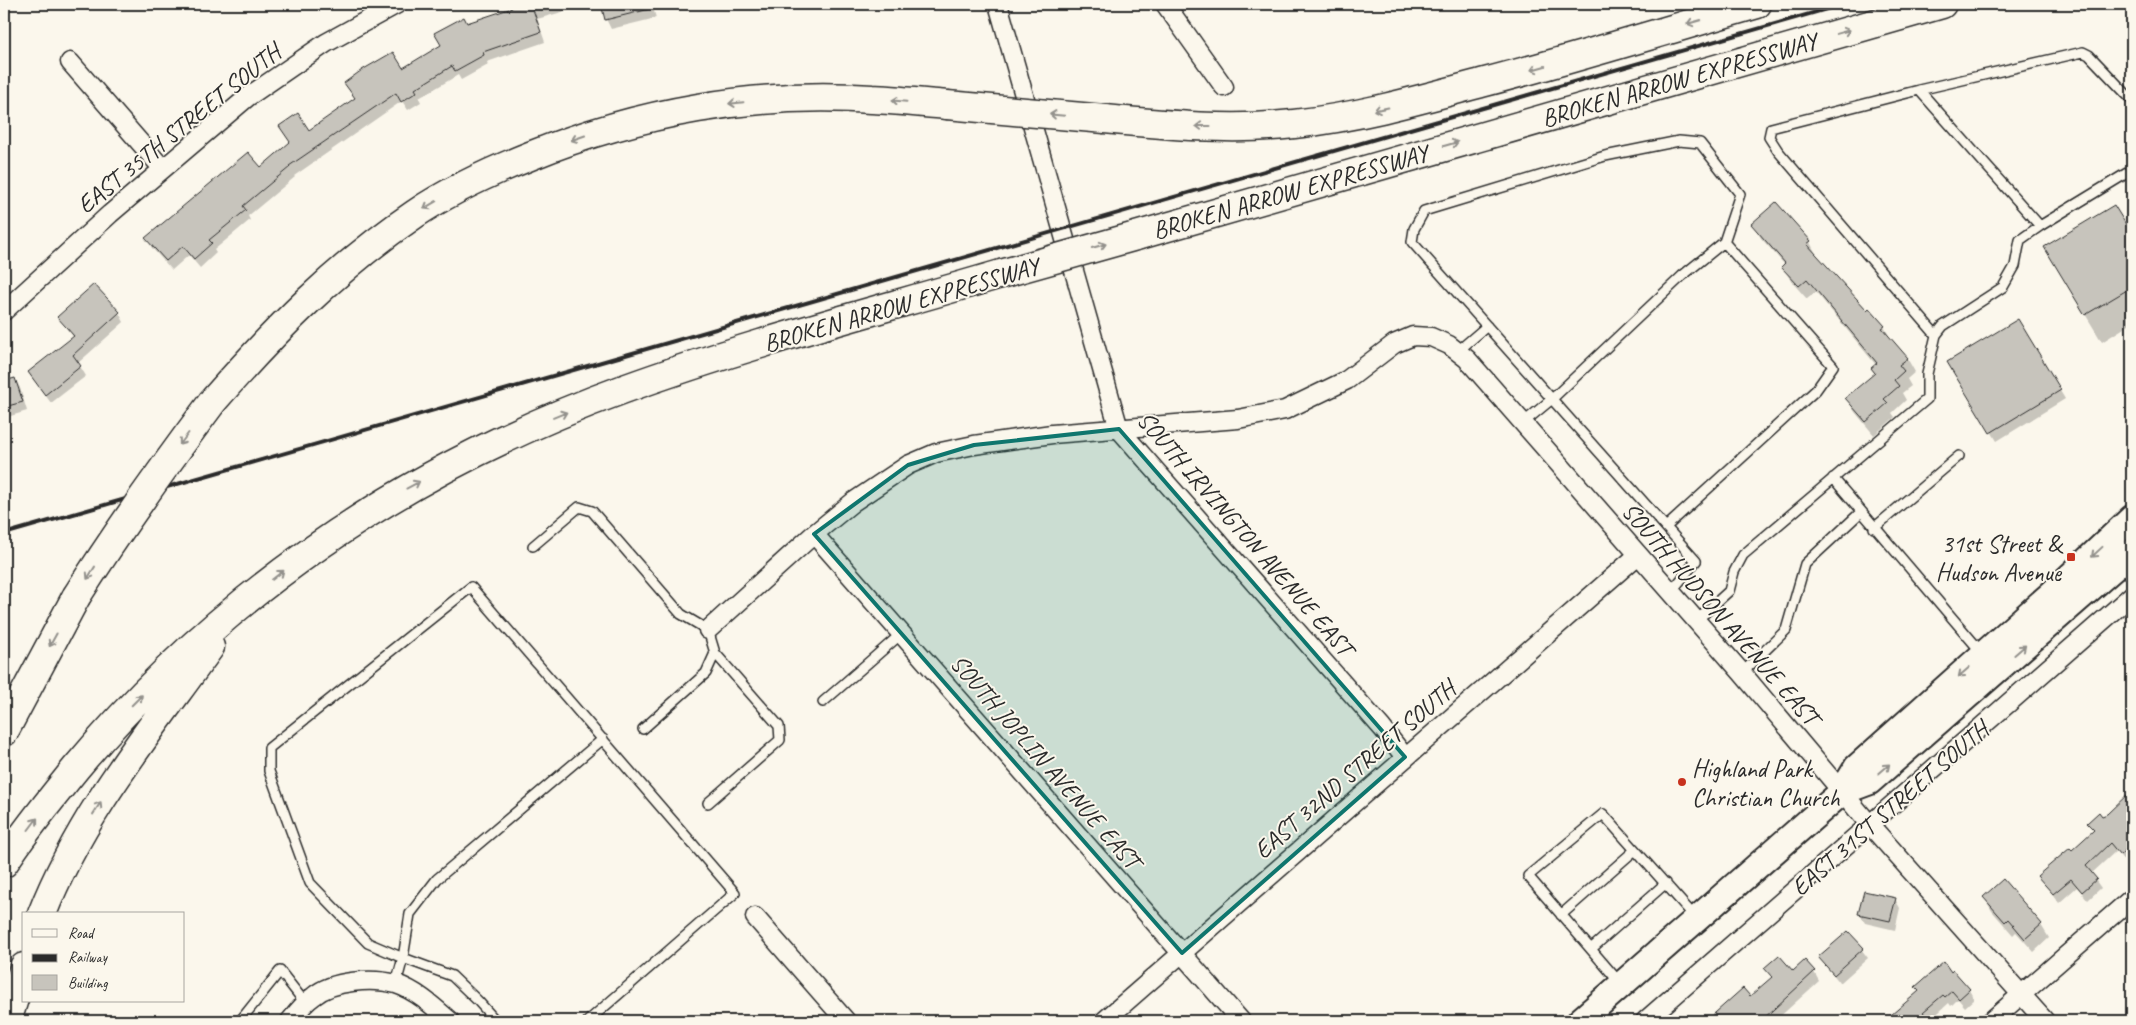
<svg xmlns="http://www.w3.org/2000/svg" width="2136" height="1025" viewBox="0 0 2136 1025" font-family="Caveat,sans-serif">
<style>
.shadow{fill:#0003}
.building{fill:#c7c4bc;stroke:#2b2b2b}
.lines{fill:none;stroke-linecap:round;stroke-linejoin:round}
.lane-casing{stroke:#2b2b2b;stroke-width:12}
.street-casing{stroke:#2b2b2b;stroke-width:21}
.secondary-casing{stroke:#2b2b2b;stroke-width:29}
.highway-casing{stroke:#2b2b2b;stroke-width:31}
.lane{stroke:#fbf7ec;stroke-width:9}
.street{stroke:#fbf7ec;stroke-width:18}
.secondary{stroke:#fbf7ec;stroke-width:25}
.highway{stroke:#fbf7ec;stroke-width:28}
.rail{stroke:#2b2b2b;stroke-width:4}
.highway-bridge-casing{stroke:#2b2b2b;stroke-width:31;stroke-linecap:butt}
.highway-bridge{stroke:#fbf7ec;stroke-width:28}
.oneway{stroke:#93918c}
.marked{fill:#0f766e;fill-opacity:0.2;stroke:#0f766e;stroke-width:4;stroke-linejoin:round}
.poi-dot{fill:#c8321e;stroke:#fbf7ec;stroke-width:2}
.labels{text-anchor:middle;stroke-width:4;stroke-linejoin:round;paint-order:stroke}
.street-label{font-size:25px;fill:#2b2b2b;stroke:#fbf7ec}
.poi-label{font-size:25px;fill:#2b2b2b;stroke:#fbf7ec;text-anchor:end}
</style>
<rect width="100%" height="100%" fill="#fbf7ec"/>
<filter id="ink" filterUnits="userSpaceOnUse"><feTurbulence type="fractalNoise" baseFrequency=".02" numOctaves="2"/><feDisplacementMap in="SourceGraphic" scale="10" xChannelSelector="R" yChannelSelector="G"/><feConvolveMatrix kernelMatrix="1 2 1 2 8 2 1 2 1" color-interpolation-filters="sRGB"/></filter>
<g filter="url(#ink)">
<!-- shadow -->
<path class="shadow" d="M512,4H591L537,19L545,42L487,62L488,65L461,80L458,75L419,98L421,102L408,110L402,101L294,176L295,177L248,216L250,220L214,250L216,253L200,268L189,255L172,270L152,248L147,238L261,168L308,131L443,45L467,25L514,9Z
M602,4H652L656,18L611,29L606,19Z
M1753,224L1810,242L1817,256L1866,312L1884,326L1891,340L1907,358L1915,372L1907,379L1911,386L1902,393L1906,400L1892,413L1895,417L1874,435L1855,412L1847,399L1875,374L1872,369L1876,365L1816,292L1807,299L1791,281L1783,267L1785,265L1761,238Z
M2132,225V323L2102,342L2061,274Z
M119,313L124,322L78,363L86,376L51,403L29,373L74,338L59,317Z
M2018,321L2065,399L1997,441L1949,363Z
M15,379L20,388L27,411L4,418V383Z
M2132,665V682L2126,671Z
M2132,792V858L2126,863L2116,851L2091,874L2101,888L2088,900L2077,887L2059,903L2039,876L2071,852L2094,831L2089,823L2107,815Z
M1984,897L2041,925L2049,938L2034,952L2016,932L2013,935L1992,911Z
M1895,899L1900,908L1895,930L1865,923L1860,914Z
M1848,932L1868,958L1840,983L1820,958Z
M1766,968L1793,973L1814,972L1819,981L1775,1021H1696L1702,1016L1706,1020L1719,1009L1720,1011L1750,998L1772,978Z
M1951,973L1969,990L1974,999L1965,1007L1958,999L1951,1006L1949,1003L1929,1021H1886L1919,992L1917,988Z"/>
<!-- building -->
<path class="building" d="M511,4H531L541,32L483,52L484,55L455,71L452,66L415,89L417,92L401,102L396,93L289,166L290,167L243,206L246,210L209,240L212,243L194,259L183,246L166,261L145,238L248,152L261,167L290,142L279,126L298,113L309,130L355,98L344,83L362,70L393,52L403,68L441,45L434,33L464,17L467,23L512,8Z
M601,4H650V9L605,20Z
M1776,202L1811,241L1807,244L1867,310L1869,308L1885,326L1882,328L1908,358L1899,365L1904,371L1894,380L1899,386L1884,399L1888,403L1866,422L1845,398L1875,373L1871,368L1877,363L1807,279L1799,286L1781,267L1785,263L1751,224Z
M2114,205L2127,226L2132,223V287L2085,315L2044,247Z
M94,284L120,312L73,355L81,366L45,395L28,372L74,336L57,317Z
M2018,319L2061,390L1990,433L1947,362Z
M15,378L23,402L4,407V381Z
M2132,790V844L2120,855L2110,843L2086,866L2097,879L2082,892L2071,879L2053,894L2037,876L2070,848L2072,850L2094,830L2087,823L2099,812L2102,816L2107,814Z
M2003,879L2042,924L2025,939L2008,919L2005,922L1983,897Z
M1864,891L1896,898L1890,921L1858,914Z
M1848,931L1864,948L1834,975L1818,957Z
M1779,955L1793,971L1805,960L1815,971L1761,1021H1706L1743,988L1750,996L1772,977L1764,968Z
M1944,962L1951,972L1953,970L1970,989L1959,999L1952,991L1945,997L1943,995L1923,1012L1931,1021H1884L1919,991L1915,987Z"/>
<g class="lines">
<defs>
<path id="lane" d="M1919,90L2040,226
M1936,335L1778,151L1769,137L1771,128L1919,90L2083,52L2089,55L2132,100
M1458,351L1487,326
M1523,423L1552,399L1682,276L1724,242
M1833,478L1982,653
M1666,527L1816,390L1833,366L1724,242L1740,194L1700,143L1679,141L1605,156L1424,211L1414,229L1412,242L1696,561L1671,592
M1874,528L1959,456
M533,546L579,507L592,511L681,614L708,630L715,653L779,726L780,740L708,803
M1696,621L1729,591L1734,572L1743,555L1927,399V374L1936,335L1943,326L2003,287L2015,266L2020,240L2040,226L2132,170
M1742,673L1786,630L1805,564L1861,512
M823,702L901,634
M643,729L706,673L715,653
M1561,915L1635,850
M1591,949L1666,883
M1620,983L1528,876L1603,814L1695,917
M396,984L403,958L452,976L478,1001L496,1021
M240,1021L280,971L306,1004
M588,1021L735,893L471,587L269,748V771L310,883L368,943L403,958L410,914L437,879L603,739"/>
<path id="street" d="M998,4L1119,429L1382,728L1405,757
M1165,4L1224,87
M70,62L163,169
M4,311L110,214L249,96L326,43L397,4
M814,534L1241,1021
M708,630L814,534L853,502L908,465L936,453L974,445L1052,434L1238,419L1285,410L1347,380L1394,344L1413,336L1431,337L1449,345L1467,359L1742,673L1870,825L2045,1021
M755,917L846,1021
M290,1021C297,1012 305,1002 314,996C333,980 373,978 396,984C417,991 434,1007 450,1021
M1104,1021L1638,555
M1645,1021L2132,595
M1991,1021L2132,898"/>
<path id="secondary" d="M1842,792L1869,782L2132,552
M1580,1021L1842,792L1857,767L2051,594L2132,518"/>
<path id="highway" d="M1105,119C1167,125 1232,131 1294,124C1359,117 1422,99 1485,82C1577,58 1667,30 1757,4
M1136,236L1942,4
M213,401C274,331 337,267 415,214C450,190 490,172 530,156C638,112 756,91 872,99C897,100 922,103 947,105
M4,732L76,597
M4,863C25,830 51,799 76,768C223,592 410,467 624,389C748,344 876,311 1001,274
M42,914C80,816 149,732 210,647
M7,1021L24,967"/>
</defs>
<!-- lane casing -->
<use href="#lane" class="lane-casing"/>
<!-- street casing -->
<use href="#street" class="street-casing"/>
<!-- secondary casing -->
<use href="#secondary" class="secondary-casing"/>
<!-- highway casing -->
<use href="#highway" class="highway-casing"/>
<!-- lane -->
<use href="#lane" class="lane"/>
<!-- street -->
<use href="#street" class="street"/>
<!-- secondary -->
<use href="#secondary" class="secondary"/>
<!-- highway -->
<use href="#highway" class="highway"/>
<!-- rail -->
<path class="rail" d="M4,534L1844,4"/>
<defs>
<path id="highway-bridge" d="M947,105L1105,119
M1001,274L1136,236
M76,597C119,529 165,465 213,401"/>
</defs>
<!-- highway-bridge casing -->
<use href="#highway-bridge" class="highway-bridge-casing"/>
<!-- highway-bridge -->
<use href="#highway-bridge" class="highway-bridge"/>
</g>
<!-- one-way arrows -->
<defs><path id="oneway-shaft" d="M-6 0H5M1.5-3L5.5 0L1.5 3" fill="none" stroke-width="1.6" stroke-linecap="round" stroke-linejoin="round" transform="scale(1.25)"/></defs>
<g class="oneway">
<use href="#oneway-shaft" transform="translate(1694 22) rotate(164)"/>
<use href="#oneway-shaft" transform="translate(1843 32) rotate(-16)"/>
<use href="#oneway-shaft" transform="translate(1538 68) rotate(164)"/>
<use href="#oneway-shaft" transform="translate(899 101) rotate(-175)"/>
<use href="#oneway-shaft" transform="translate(736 103) rotate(174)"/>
<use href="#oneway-shaft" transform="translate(1381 109) rotate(169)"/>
<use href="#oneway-shaft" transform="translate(1057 115) rotate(-175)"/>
<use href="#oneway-shaft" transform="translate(1203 126) rotate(-180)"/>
<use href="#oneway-shaft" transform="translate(578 138) rotate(161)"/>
<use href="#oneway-shaft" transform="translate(1451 144) rotate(-16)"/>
<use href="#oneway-shaft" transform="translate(430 205) rotate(149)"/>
<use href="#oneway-shaft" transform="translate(1099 246) rotate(-16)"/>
<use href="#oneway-shaft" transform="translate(560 415) rotate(-22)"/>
<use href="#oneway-shaft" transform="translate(184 439) rotate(127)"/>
<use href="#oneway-shaft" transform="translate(413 485) rotate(-28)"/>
<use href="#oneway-shaft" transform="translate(2097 552) rotate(137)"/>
<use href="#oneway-shaft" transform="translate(91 573) rotate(122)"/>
<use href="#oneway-shaft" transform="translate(278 575) rotate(-38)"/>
<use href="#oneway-shaft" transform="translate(53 640) rotate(119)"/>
<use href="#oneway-shaft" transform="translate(2020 650) rotate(-41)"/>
<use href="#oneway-shaft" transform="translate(1964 672) rotate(139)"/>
<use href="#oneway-shaft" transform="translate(137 700) rotate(-45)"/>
<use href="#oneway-shaft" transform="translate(1884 769) rotate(-41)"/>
<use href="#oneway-shaft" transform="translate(97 808) rotate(-58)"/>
<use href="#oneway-shaft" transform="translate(33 824) rotate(-53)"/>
</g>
</g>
<!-- marked area -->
<path class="marked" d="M1119,429L1405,757L1182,953L814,534L908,465L974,445Z"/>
<!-- markers -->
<g class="poi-dot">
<rect x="2066" y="552" width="10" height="10" rx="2.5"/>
<circle cx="1682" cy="782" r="5"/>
</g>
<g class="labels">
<!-- street labels -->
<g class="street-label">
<text transform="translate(1679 79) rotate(-16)" y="9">BROKEN ARROW EXPRESSWAY</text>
<text transform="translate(178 128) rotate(-39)" y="9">EAST 35TH STREET SOUTH</text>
<text transform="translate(1290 191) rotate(-16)" y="9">BROKEN ARROW EXPRESSWAY</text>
<text transform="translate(901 304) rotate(-16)" y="9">BROKEN ARROW EXPRESSWAY</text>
<text transform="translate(1246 533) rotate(49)" y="9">SOUTH IRVINGTON AVENUE EAST</text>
<text transform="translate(1721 613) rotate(49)" y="9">SOUTH HUDSON AVENUE EAST</text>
<text transform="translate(1046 761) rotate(49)" y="9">SOUTH JOPLIN AVENUE EAST</text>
<text transform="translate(1354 769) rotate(-41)" y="9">EAST 32ND STREET SOUTH</text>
<text transform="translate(1889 808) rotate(-41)" y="9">EAST 31ST STREET SOUTH</text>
</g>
<!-- poi labels -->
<g class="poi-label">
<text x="2061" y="552">31st Street &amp;<tspan x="2061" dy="29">Hudson Avenue</tspan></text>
<text x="1692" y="777" text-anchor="start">Highland Park<tspan x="1692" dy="29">Christian Church</tspan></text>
</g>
</g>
<!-- margin -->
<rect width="2136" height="1025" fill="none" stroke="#fbf7ec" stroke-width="20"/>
<rect x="10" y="10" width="2116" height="1005" fill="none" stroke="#2b2b2b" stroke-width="2" filter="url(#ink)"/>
<!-- legend -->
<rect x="22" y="912" width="162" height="90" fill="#fbf7ec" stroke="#a8a59f"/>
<rect x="32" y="929" width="25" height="8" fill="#fbf7ec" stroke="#a8a59f"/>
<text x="68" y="938" font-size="15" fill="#2b2b2b">Road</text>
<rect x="32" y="954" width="25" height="8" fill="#2b2b2b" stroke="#a8a59f"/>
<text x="68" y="962" font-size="15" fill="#2b2b2b">Railway</text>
<rect x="32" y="975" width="25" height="15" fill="#c7c4bc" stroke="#a8a59f"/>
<text x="68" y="988" font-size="15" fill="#2b2b2b">Building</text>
</svg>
